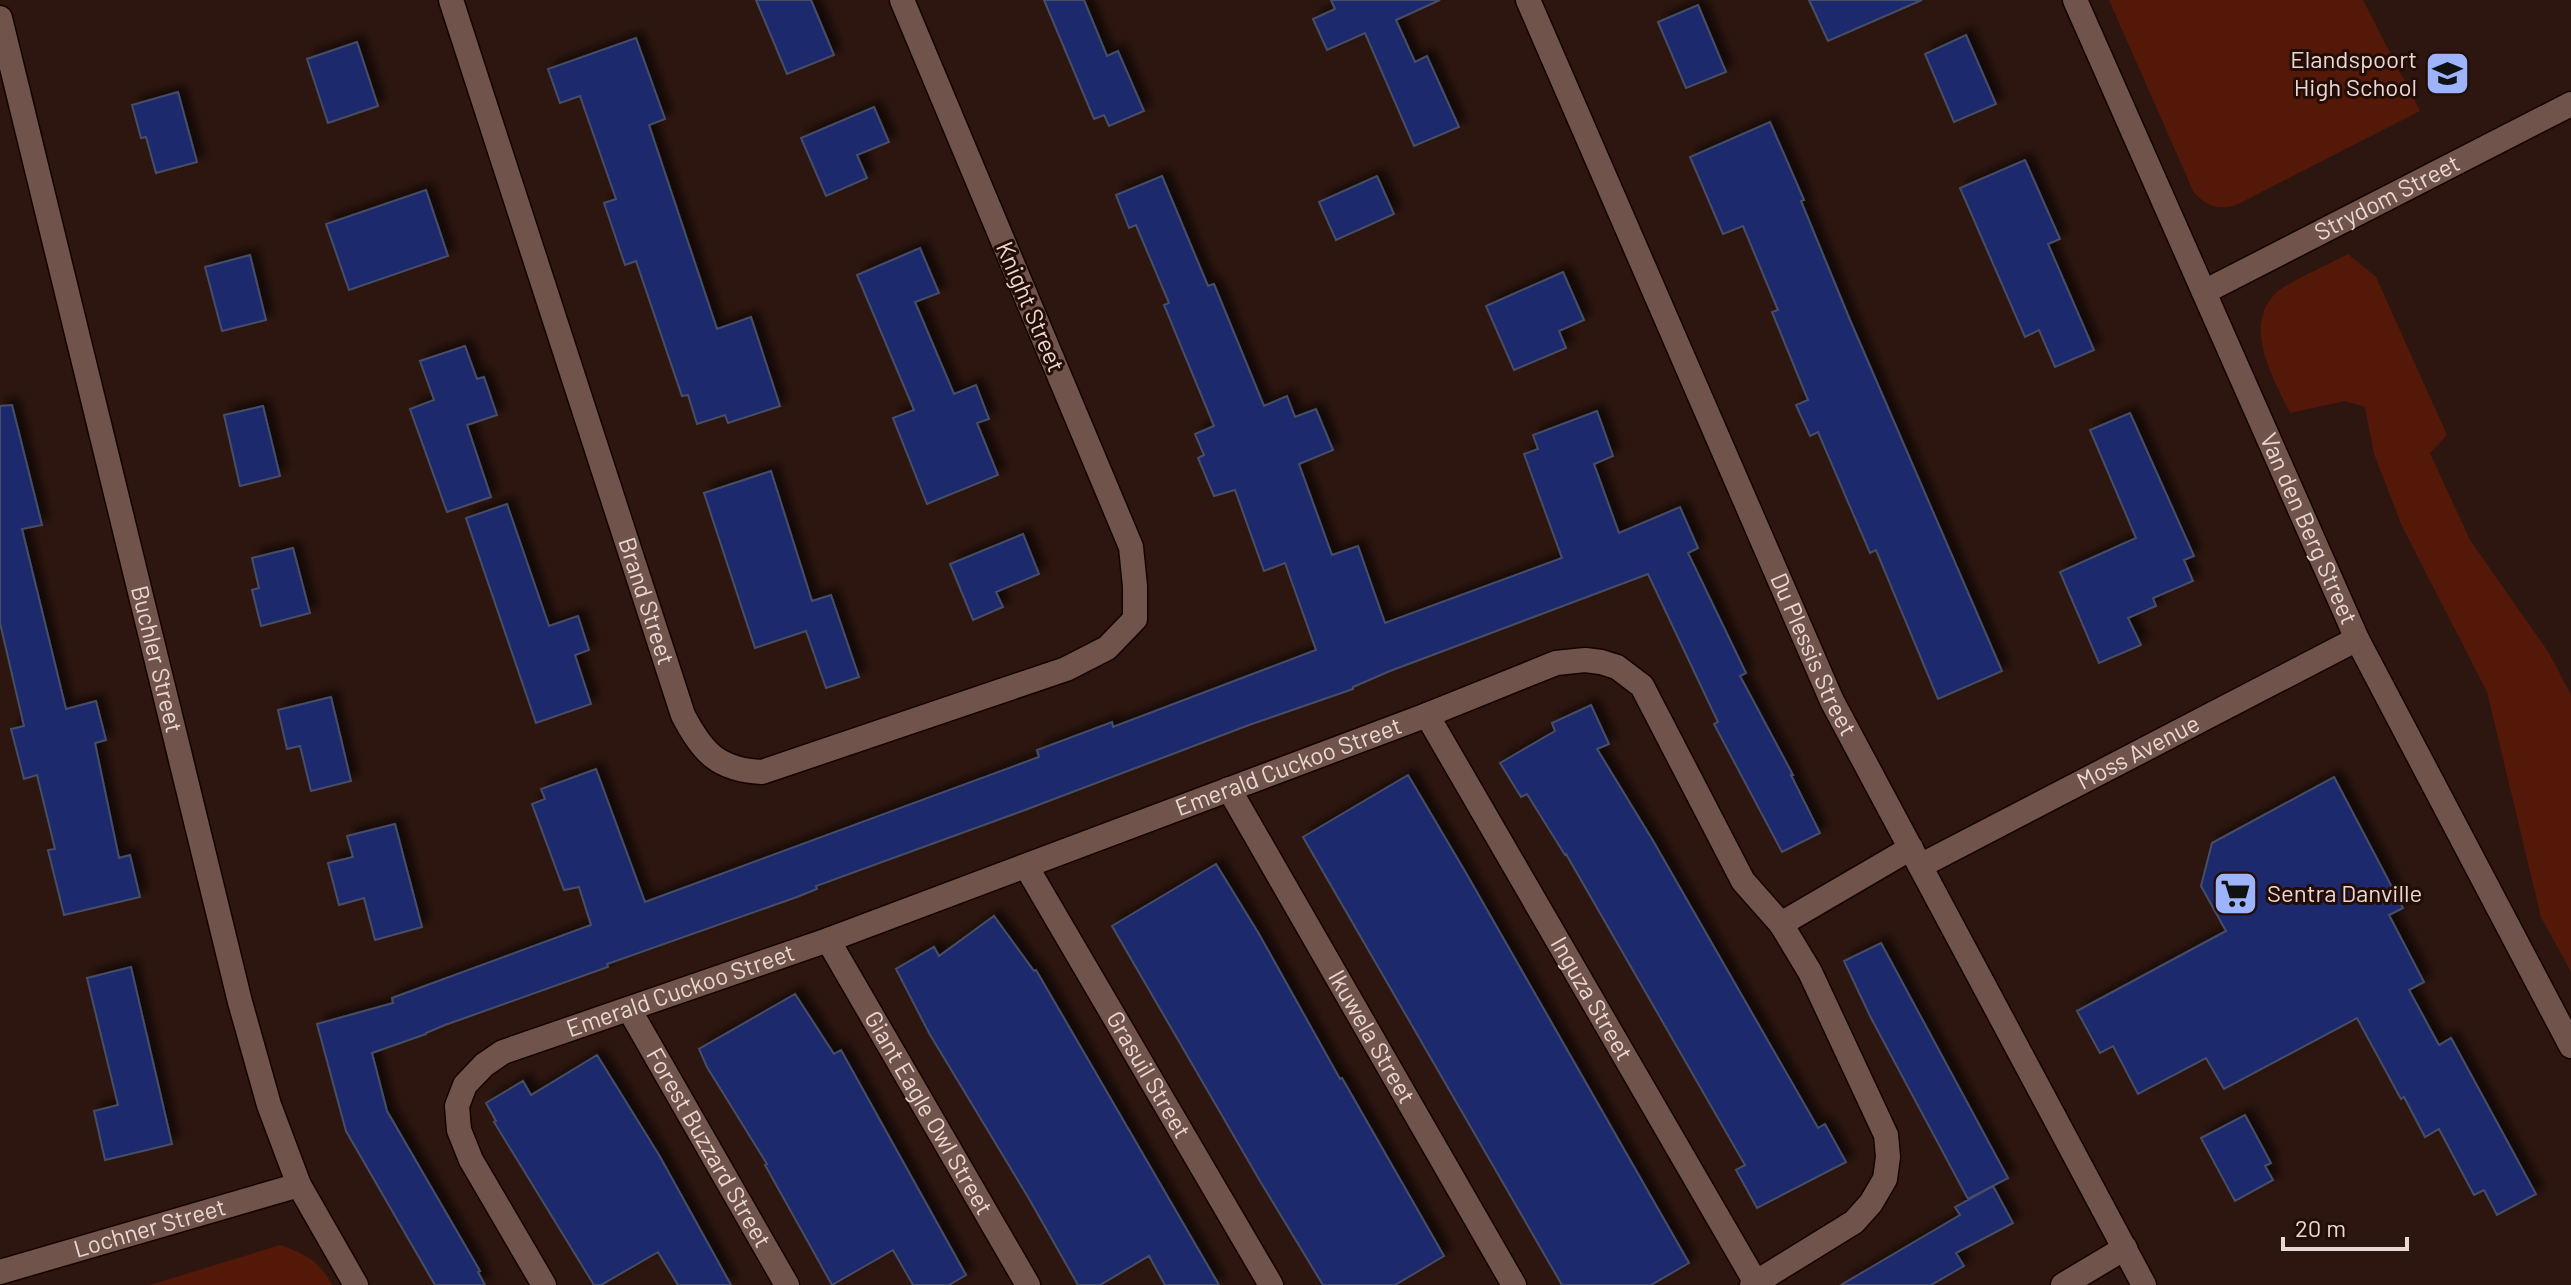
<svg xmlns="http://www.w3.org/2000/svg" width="2571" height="1285" viewBox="0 0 2571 1285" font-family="Barlow,sans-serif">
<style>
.green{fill:#531807}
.building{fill:#1d296d;stroke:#464e66;stroke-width:2;filter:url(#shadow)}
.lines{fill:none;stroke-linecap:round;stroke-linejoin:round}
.street-casing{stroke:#150301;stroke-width:27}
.street{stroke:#70534b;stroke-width:24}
.labels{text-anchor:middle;stroke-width:6;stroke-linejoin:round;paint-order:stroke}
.poi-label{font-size:24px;fill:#e9d8d3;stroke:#240d07;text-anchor:end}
.street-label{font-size:24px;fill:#e9d8d3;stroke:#240d07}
</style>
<defs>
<filter id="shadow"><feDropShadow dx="7" dy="-7" stdDeviation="4" flood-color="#0009"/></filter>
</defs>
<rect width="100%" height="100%" fill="#2e1610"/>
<!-- green -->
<path class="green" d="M2109,0H2363L2420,111L2238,204C2219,211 2208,207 2194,193Z
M2348,254L2376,277L2447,435L2430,453L2470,540L2549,653L2571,695V972L2541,917L2487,692L2402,526L2374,454L2365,407L2345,401L2290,413C2274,379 2241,326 2277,292C2288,282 2332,263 2348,254Z
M280,1245C305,1254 319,1260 332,1285H150Z"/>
<!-- building -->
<path class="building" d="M756,0H811L834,55L787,74Z
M1044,0H1084L1107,56L1118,51L1144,111L1109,126L1104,115L1094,119Z
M1331,0H1440L1396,20L1415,62L1427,56L1459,127L1414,146L1365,33L1327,50L1313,19L1335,9Z
M1809,0H1922L1828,41Z
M1698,5L1726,72L1686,88L1658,22Z
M1966,35L1996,104L1954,122L1925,54Z
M636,38L665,119L649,125L717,329L751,317L780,406L728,423L725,415L697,424L688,395L682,396L636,261L625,265L604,203L616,199L580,96L560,103L548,69Z
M357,42L378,106L328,123L307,59Z
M178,92L197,162L156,173L146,137L141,138L132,105Z
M874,107L889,142L857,155L867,178L826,196L801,138Z
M1770,122L1804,200L1801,201L1850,320L2002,671L1938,699L1876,550L1870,553L1818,432L1810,436L1796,405L1808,400L1772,312L1778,310L1743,226L1723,234L1690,157Z
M2025,160L2060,239L2048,244L2094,350L2055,367L2039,330L2025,337L1960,188Z
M1162,176L1208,286L1214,284L1264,406L1287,396L1295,417L1316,409L1333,450L1299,464L1332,555L1358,546L1385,623L1562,558L1524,454L1538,449L1533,435L1597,411L1613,456L1594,464L1619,533L1680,507L1698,548L1688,553L1746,673L1740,676L1793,775H1791L1820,833L1782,852L1714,724L1718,722L1648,574L1390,671L1353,687V689L1249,725L1025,810L816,886L817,889L797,897L607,964L608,967L445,1025L426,1033V1034L372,1053L387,1111L480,1271L478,1272L485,1285H435L346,1131L317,1024L393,1003L392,998L591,925L579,887L564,890L532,804L545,799L541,789L596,769L645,902L1039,757L1037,750L1112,722L1113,727L1316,650L1285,563L1264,571L1235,490L1214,496L1198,458L1204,455L1195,434L1214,426L1164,305L1169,303L1136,225L1129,228L1116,195Z
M1377,176L1394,214L1336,240L1319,202Z
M426,190L448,256L349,290L326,224Z
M920,248L939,293L915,302L954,394L976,385L989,419L977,423L998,475L927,504L893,418L914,410L857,275Z
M250,255L266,320L222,331L205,267Z
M1563,272L1584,320L1559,331L1566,348L1514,370L1486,306Z
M465,346L477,379L484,377L497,415L467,425L491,497L447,512L410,409L434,400L420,361Z
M12,405L42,525L22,529L66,709L96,701L106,740L95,743L119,858L130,855L140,897L64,915L48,850L55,849L37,775L24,779L11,729L24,726L0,623V406Z
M263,406L280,476L240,486L224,415Z
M2130,413L2194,556L2184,560L2193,581L2153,598L2156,606L2128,618L2141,645L2099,663L2060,572L2136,538L2090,430Z
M771,471L812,601L831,595L859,677L826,688L806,631L755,648L704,493Z
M507,504L549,626L578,616L589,650L575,655L591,704L536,723L466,518Z
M1023,534L1039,574L996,592L1003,607L973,620L950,564Z
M293,548L310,613L261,626L252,590L259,588L252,558Z
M331,697L351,781L311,791L300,746L287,749L278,710Z
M1591,705L1609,744L1597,749L1652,839L1818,1128L1825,1124L1846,1162L1757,1208L1736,1170L1745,1165L1566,854L1565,855L1527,794L1521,797L1500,763L1555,731L1552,723Z
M1408,775L1466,873L1689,1263L1651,1285H1562L1303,837Z
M2334,777L2403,908L2389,915L2424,982L2409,990L2439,1045L2451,1038L2536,1194L2497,1215L2484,1190L2474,1195L2439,1129L2425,1137L2404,1097L2401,1099L2357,1018L2224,1089L2206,1058L2138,1094L2113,1046L2100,1053L2077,1011L2226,931L2201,886L2212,843Z
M395,824L422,927L375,940L364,898L339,905L328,863L353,857L347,836Z
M1216,864L1259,934L1340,1079L1342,1078L1444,1256L1395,1285H1323L1260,1181L1112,926Z
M994,916L1034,971L1036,970L1219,1285H1165L1149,1256L1100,1285H1078L1028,1197L929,1033L896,969L934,947L939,956Z
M1881,943L2008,1178L1968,1199L1871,1018L1844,961Z
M131,967L172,1144L105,1160L94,1111L118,1105L87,978Z
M795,994L834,1054L841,1050L966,1275L949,1285H913L893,1250L832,1285L765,1165L767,1164L707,1067L699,1049Z
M597,1055L659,1155L731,1285H678L658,1252L601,1285H594L494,1122L496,1121L486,1103L523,1081L531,1095Z
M2245,1115L2271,1163L2265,1166L2273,1180L2235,1201L2201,1138Z
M1993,1186L2013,1223L1956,1253L1964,1266L1931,1285H1841L1960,1215L1955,1207Z"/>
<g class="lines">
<defs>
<g id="street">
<path id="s1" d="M451,0L683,715C702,752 718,770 762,772L1066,669L1107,648L1135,619V586L1131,547L902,0"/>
<path id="s2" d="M1528,0L1832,701L2144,1285"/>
<path id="s3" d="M2075,0L2357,639L2571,1046"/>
<path id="s4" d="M0,18L240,1002L269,1105L299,1185L356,1285"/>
<path id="s5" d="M2204,292L2571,104"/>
<path id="s6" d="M1427,715L1756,1283"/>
<path id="s7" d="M1229,789L1514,1285"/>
<path id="s8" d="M1026,866L1271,1285"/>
<path id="s9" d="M1920,866L2357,639"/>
<path d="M1781,924L1911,848"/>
<path id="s10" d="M828,940L1028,1285"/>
<path id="s11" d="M629,1009L787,1285"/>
<path id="s12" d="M0,1272L299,1185"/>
<path id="s13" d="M544,1285L471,1160L459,1130L457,1106L465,1085L484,1065L503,1052L828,940L1427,715L1556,663L1585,660L1601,662L1617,667L1642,686L1743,881L1781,924L1810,972L1886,1135L1888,1157L1885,1179L1871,1203L1854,1222L1752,1285"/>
<path d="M2063,1285L2125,1248"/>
</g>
</defs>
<!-- street casing -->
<use href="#street" class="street-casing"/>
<!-- street -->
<use href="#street" class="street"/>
</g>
<!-- icons -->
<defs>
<symbol id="school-square" viewBox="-11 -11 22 22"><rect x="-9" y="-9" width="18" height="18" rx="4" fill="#9db4fd" stroke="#240d07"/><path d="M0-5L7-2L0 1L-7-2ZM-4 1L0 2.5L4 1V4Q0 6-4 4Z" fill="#111"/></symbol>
<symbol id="supermarket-square" viewBox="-11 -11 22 22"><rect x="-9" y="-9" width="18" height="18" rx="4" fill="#9db4fd" stroke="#240d07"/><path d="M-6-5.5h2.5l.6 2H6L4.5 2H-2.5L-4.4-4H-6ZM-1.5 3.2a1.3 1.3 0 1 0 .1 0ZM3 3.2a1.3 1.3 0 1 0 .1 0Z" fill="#111"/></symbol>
</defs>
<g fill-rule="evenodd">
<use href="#school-square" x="2422" y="48" width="51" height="51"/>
<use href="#supermarket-square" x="2210" y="868" width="51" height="51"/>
</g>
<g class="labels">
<!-- poi labels -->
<g class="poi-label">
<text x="2417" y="68">Elandspoort<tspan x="2417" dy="28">High School</tspan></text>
<text x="2267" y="902" text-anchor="start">Sentra Danville</text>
</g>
<!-- street labels -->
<g class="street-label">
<text dy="8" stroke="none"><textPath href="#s5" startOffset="206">Strydom Street</textPath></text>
<text transform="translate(1030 307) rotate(67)" y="8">Knight Street</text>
<text dy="8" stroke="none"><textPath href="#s3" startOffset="578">Van den Berg Street</textPath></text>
<text dy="8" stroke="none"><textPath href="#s1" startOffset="632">Brand Street</textPath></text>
<text dy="8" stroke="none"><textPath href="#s2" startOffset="714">Du Plessis Street</textPath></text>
<text dy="8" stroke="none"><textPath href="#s4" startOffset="660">Buchler Street</textPath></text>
<text dy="8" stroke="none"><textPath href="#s9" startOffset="246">Moss Avenue</textPath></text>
<text dy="8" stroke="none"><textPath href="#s13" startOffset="1110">Emerald Cuckoo Street</textPath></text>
<text dy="8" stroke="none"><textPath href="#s13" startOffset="462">Emerald Cuckoo Street</textPath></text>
<text dy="8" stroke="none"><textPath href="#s6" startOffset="328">Inguza Street</textPath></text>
<text dy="8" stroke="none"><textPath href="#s7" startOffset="286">Ikuwela Street</textPath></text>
<text dy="8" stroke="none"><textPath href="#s8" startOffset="242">Grasuil Street</textPath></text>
<text dy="8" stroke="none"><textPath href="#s10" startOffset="200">Giant Eagle Owl Street</textPath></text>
<text dy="8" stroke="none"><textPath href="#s11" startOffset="160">Forest Buzzard Street</textPath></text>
<text dy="8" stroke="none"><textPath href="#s12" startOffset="156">Lochner Street</textPath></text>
</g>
</g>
<!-- scale -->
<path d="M2283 1237v12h124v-12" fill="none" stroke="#e9d8d3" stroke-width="4"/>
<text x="2295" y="1237" font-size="24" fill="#e9d8d3" stroke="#240d07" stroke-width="6" paint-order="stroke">20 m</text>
</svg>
